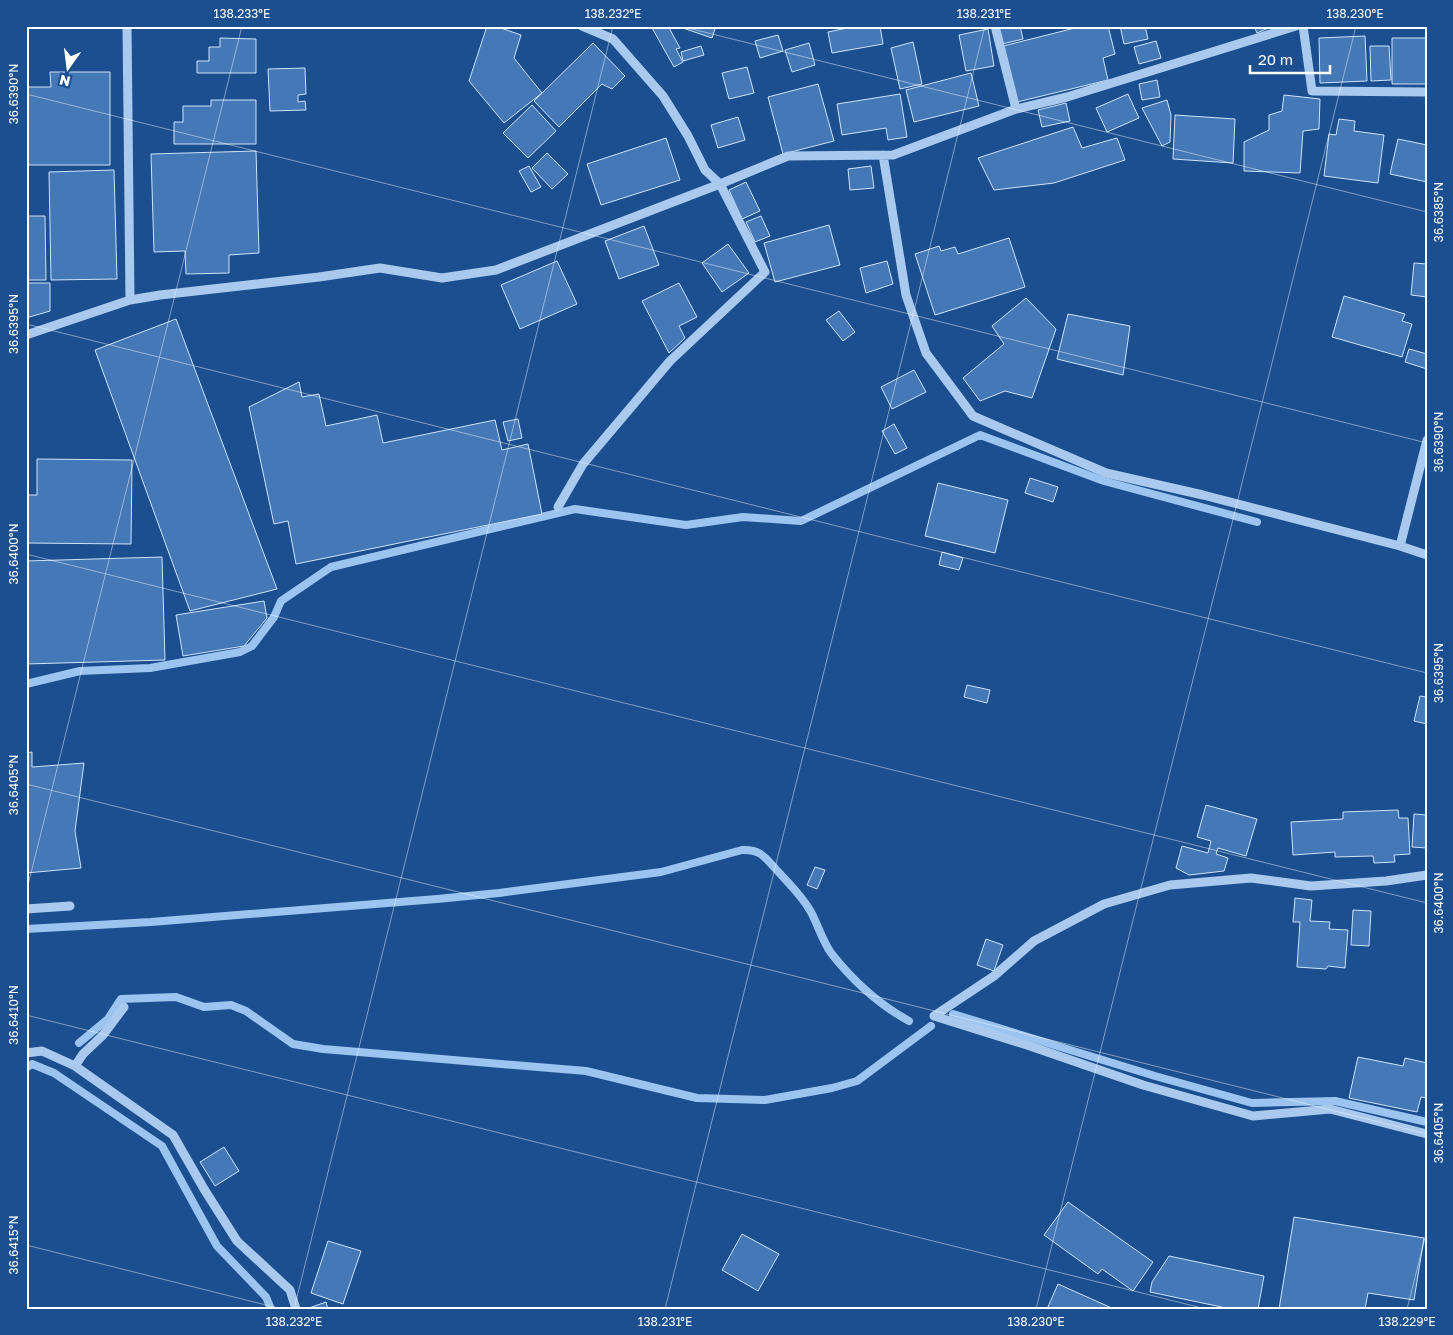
<svg xmlns="http://www.w3.org/2000/svg" width="1453" height="1335" viewBox="0 0 1453 1335" font-family="'Golos Text',sans-serif">
<style>
.lines{fill:none;stroke-linecap:round;stroke-linejoin:round}
.stream{stroke:#9cc4f0;stroke-width:8}
.building{fill:#4478b7;stroke:#cfe3fa}
.minor{stroke:#a9c9ee;stroke-width:9}
.ticks{fill:none;stroke:#fff;stroke-width:1;stroke-opacity:0.45}
.neatline{fill:none;stroke:#fff;stroke-width:2}
.ticks-label{font-size:12px;text-anchor:middle;fill:#fff}
</style>
<rect width="100%" height="100%" fill="#1b4f8f"/>
<g class="lines">
<!-- stream -->
<path class="stream" d="M26,684L80,671L150,668L240,652L252,646L274,617L281,601L331,567L575,509L686,525L743,517L801,521L980,435L1104,481L1257,522
M26,929L151,922L437,899L499,893L661,872L742,850C759,849 764,856 774,867C787,882 801,894 811,912C818,925 822,940 831,953C853,981 878,1004 909,1021
M953,1014L1155,1076L1252,1103L1335,1101L1427,1122
M79,1043L108,1019L121,999L176,997L204,1007L231,1005L246,1011L293,1044L323,1049L586,1071L697,1098L765,1100L832,1088L857,1081L931,1026
M26,1068L32,1064L54,1073L162,1146L217,1246L266,1297L271,1309"/>
</g>
<!-- building -->
<path class="building" d="M487,26H495L521,35L514,58L542,93L504,123L469,81Z
M651,26H668L680,48L676,49L683,62L674,67Z
M677,26H716L712,38Z
M857,26H880L883,44L832,53L828,32Z
M998,26H1020L1023,39L1002,44Z
M1083,26H1108L1115,54L1103,58L1108,80L1017,102L1003,46Z
M1120,26H1145L1148,39L1124,44Z
M1254,26H1273L1257,33Z
M988,29L994,66L966,71L959,35Z
M778,35L783,51L760,58L755,41Z
M1365,36L1367,81L1320,83L1319,38Z
M220,38L256,39V73H197V61H209V47H220Z
M1392,38H1427V84H1392Z
M1156,41L1161,58L1139,64L1134,47Z
M913,42L922,84L900,89L891,48Z
M593,43L625,76L612,89L602,84L559,127L534,101Z
M809,43L815,65L792,72L785,50Z
M701,46L704,55L683,61L681,52Z
M1370,46H1389L1391,80L1371,81Z
M747,67L754,93L729,99L722,73Z
M305,68L306,94L298,95V102L305,101L306,110L270,111L268,69Z
M50,72H110V165H26V87H51Z
M971,73L979,106L914,122L906,90Z
M1157,80L1160,97L1142,100L1139,84Z
M818,84L834,141L783,154L768,97Z
M900,94L907,137L888,140L886,128L842,135L837,104Z
M1128,94L1139,118L1107,132L1096,108Z
M1284,95L1320,99L1319,129L1303,131L1300,173L1244,171V142L1269,130V115L1282,111Z
M211,100H256V144H174V122H183V106H211Z
M1167,100L1171,115L1170,142L1162,146L1142,108Z
M1066,103L1070,121L1042,127L1038,110Z
M532,105L556,131L528,158L503,133Z
M1175,115L1235,119L1233,163L1173,159Z
M738,117L745,140L718,148L711,125Z
M1339,119L1355,121L1354,131L1384,135L1378,183L1324,176L1329,134L1336,135Z
M1073,127L1082,148L1117,138L1125,160L1054,183L994,190L978,158Z
M666,138L680,180L601,205L587,164Z
M1398,139L1427,145V182L1390,174Z
M256,151L259,253L229,255V273L186,274L185,251L154,252L151,154Z
M547,153L568,174L552,189L532,168Z
M529,166L541,187L531,192L519,171Z
M871,166L874,188L850,190L848,169Z
M114,170L117,279L51,280L49,172Z
M746,182L760,211L742,219L729,190Z
M26,216H45L46,280H26Z
M761,216L770,236L755,242L746,222Z
M829,225L840,265L775,282L764,243Z
M644,226L659,265L619,279L605,241Z
M1009,238L1025,287L935,315L915,254L939,246L941,251L955,247L958,254Z
M728,244L749,273L722,292L702,263Z
M557,261L577,304L520,329L501,285Z
M887,261L893,284L866,293L860,268Z
M1414,263L1427,264V297L1411,295Z
M26,283H50V311L26,318Z
M679,283L697,317L679,326L685,338L669,353L642,301Z
M1344,296L1405,314L1402,321L1412,324L1402,357L1332,337Z
M1026,298L1056,329L1032,398L1005,391L980,401L963,378L1004,344L992,326Z
M839,311L855,332L843,341L826,320Z
M1068,314L1130,326L1123,375L1057,359Z
M176,319L277,589L190,611L95,350Z
M1409,349L1427,354V369L1405,362Z
M914,370L926,392L892,409L881,387Z
M299,382L302,397L319,394L326,426L377,415L383,443L495,420L502,450L528,444L542,514L296,564L288,521L274,524L249,407Z
M518,419L522,438L508,441L503,422Z
M894,424L907,448L895,454L882,431Z
M37,459L132,460L131,544L26,543V495H37Z
M1030,478L1058,487L1053,502L1025,493Z
M938,483L1008,500L995,553L925,536Z
M942,552L963,558L959,570L939,565Z
M162,557L165,660L26,664V561Z
M264,601L267,618L244,646L183,656L176,615Z
M967,685L990,690L987,703L964,697Z
M1420,696L1427,697V724L1414,721Z
M32,752V767L84,763L75,831L81,868L26,873V753Z
M1206,805L1257,819L1246,856L1218,848L1216,854L1228,858L1224,871L1189,875L1176,868L1182,846L1208,853L1211,841L1197,837Z
M1398,810L1399,818H1408L1410,854L1394,855L1395,862L1374,863L1373,856L1335,857V852L1293,855L1291,822L1343,819V812Z
M1414,814L1427,815V848L1412,847Z
M815,867L825,870L817,889L807,885Z
M1295,898L1312,900L1310,921L1330,922L1329,929L1348,930L1345,968L1328,966L1326,969L1297,967L1300,922H1293Z
M1353,910L1371,911L1369,946L1351,945Z
M986,939L1003,945L994,971L977,965Z
M1358,1057L1403,1066L1405,1058L1427,1063V1098L1421,1097L1417,1112L1349,1098Z
M224,1147L239,1171L215,1186L200,1162Z
M1068,1202L1153,1262L1133,1291L1102,1269L1098,1274L1044,1235Z
M1294,1217L1424,1238L1414,1300L1368,1293L1365,1309H1279Z
M742,1234L779,1254L758,1291L722,1270Z
M328,1241L361,1251L343,1304L311,1293Z
M1169,1256L1264,1276L1258,1309H1231L1150,1292L1152,1282Z
M1058,1284L1114,1309H1047Z
M326,1302L328,1309H306Z"/>
<g class="lines">
<!-- minor -->
<path class="minor" d="M995,26L1016,109
M1303,26L1312,91L1427,92
M883,155L906,295L926,353L973,416L1106,473L1203,495L1400,546L1427,555
M130,300L160,295L319,277L380,268L442,278L496,270L720,184L788,156L893,155L1016,109L1067,97L1296,26
M26,335L130,300L127,26
M558,507L583,464L670,361L765,272L720,184L705,170L688,136L663,96L613,39L582,26
M1400,546L1427,440
M26,909L70,906
M934,1016L994,976L1034,941L1104,904L1170,885L1251,878L1311,886L1386,881L1427,875
M934,1016L1030,1046L1143,1085L1253,1116L1330,1109L1427,1134
M26,1053L42,1051L75,1066L173,1135L204,1189L237,1241L290,1290L296,1309
M75,1066L83,1054L103,1035L124,1007"/>
</g>
<!-- ticks -->
<path class="ticks" d="M680,26L1427,212M26,94L1427,443M26,324L1427,673M26,554L1427,903M26,784L1427,1134M26,893L242,26M26,1015L1206,1309M26,1245L282,1309M294,1309L613,26M665,1309L985,26M1036,1309L1356,26M1407,1309L1427,1230"/>
<!-- border -->
<rect width="1453" height="1335" fill="none" stroke="#1b4f8f" stroke-width="55"/>
<!-- north arrow -->
<g transform="translate(68 68) rotate(194)" stroke="#1b4f8f" stroke-width="4" paint-order="stroke">
<path d="M0-4L9 19L0 12L-9 19Z" fill="#ffffff"/>
<text y="-8" font-size="14" font-weight="bold" text-anchor="middle" fill="#ffffff">N</text>
</g>
<!-- scale -->
<path d="M1250 65v8h80v-8" fill="none" stroke="#ffffff" stroke-width="2.5"/>
<text x="1258" y="65" font-size="15" fill="#ffffff" stroke="#1b4f8f" stroke-width="4" paint-order="stroke">20 m</text>
<rect x="28" y="28" width="1398" height="1280" class="neatline"/>
<g class="ticks-label">
<text x="242" y="18">138.233°E</text>
<text x="613" y="18">138.232°E</text>
<text x="984" y="18">138.231°E</text>
<text x="1355" y="18">138.230°E</text>
<text transform="translate(14 94) rotate(-90)" y="4">36.6390°N</text>
<text transform="translate(1439 212) rotate(-90)" y="4">36.6385°N</text>
<text transform="translate(14 324) rotate(-90)" y="4">36.6395°N</text>
<text transform="translate(1439 442) rotate(-90)" y="4">36.6390°N</text>
<text transform="translate(14 554) rotate(-90)" y="4">36.6400°N</text>
<text transform="translate(1439 673) rotate(-90)" y="4">36.6395°N</text>
<text transform="translate(14 785) rotate(-90)" y="4">36.6405°N</text>
<text transform="translate(1439 903) rotate(-90)" y="4">36.6400°N</text>
<text transform="translate(14 1015) rotate(-90)" y="4">36.6410°N</text>
<text transform="translate(1439 1133) rotate(-90)" y="4">36.6405°N</text>
<text transform="translate(14 1245) rotate(-90)" y="4">36.6415°N</text>
<text x="294" y="1326">138.232°E</text>
<text x="665" y="1326">138.231°E</text>
<text x="1036" y="1326">138.230°E</text>
<text x="1407" y="1326">138.229°E</text>
</g>
</svg>
